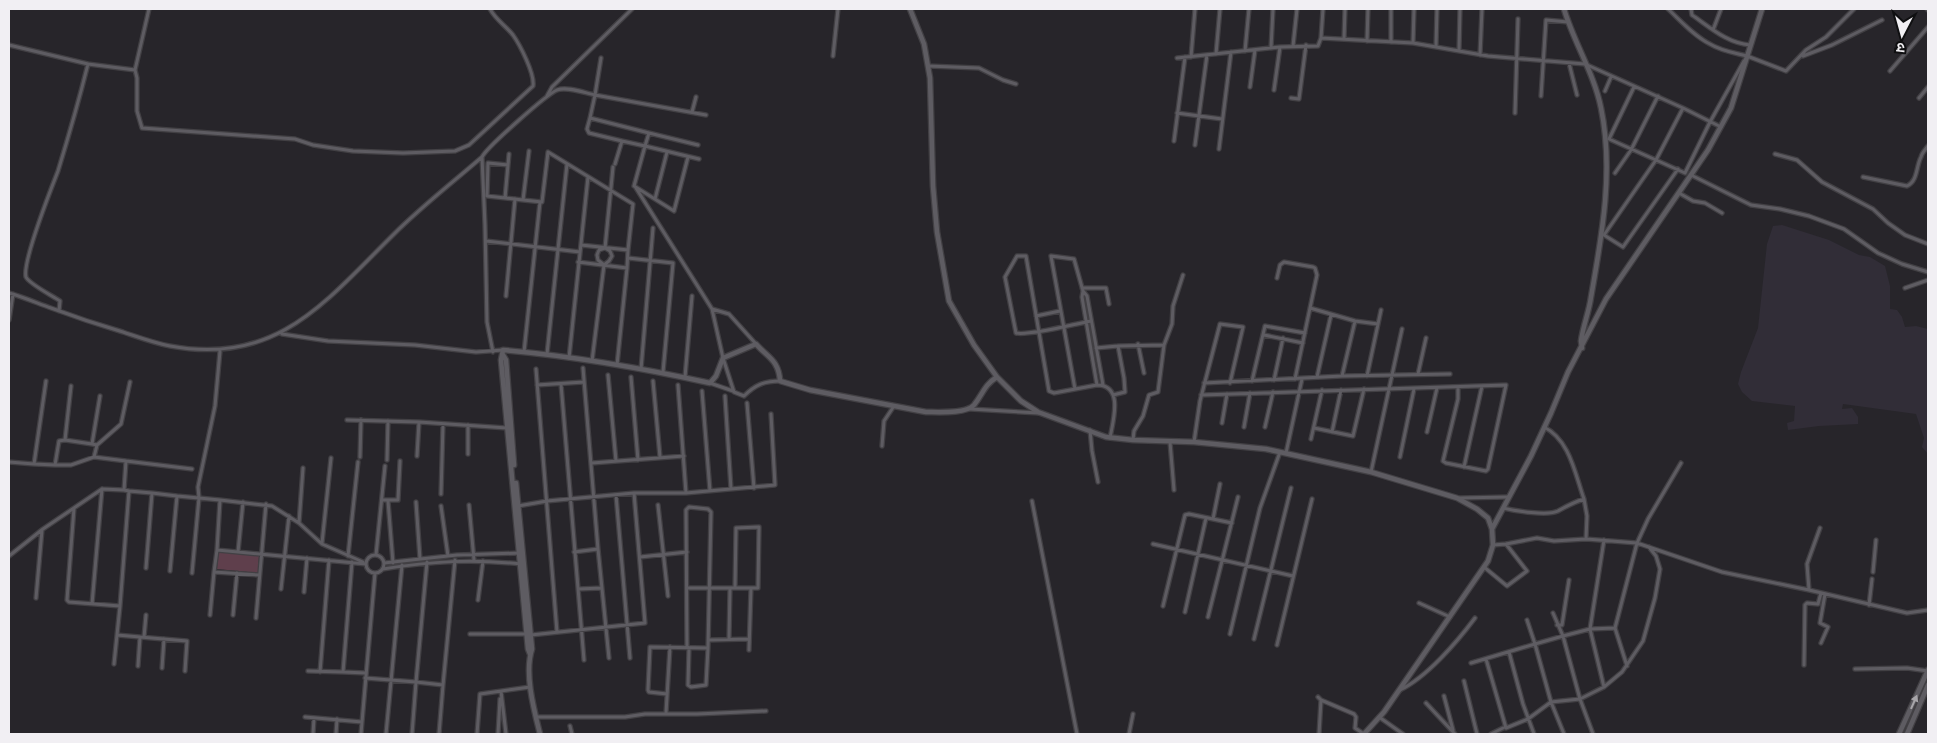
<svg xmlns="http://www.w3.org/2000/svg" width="1937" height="743" viewBox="0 0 1937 743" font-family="'DejaVu Sans','Noto Sans Devanagari',sans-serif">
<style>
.built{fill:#312d37}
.green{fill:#5f3f4c}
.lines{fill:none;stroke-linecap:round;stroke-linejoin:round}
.street-casing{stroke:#424044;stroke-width:5.5}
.secondary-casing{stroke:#424044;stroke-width:7}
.street{stroke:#5e5c62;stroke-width:3}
.secondary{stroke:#5e5c62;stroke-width:4.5}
.oneway{fill:#a8a6aa}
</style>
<rect width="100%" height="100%" fill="#27252a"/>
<!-- built -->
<path class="built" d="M1782,225L1829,240L1859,255L1870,257L1885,266L1890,286V309L1897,310L1902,317L1905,327L1916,326L1928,329V454L1922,447L1924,438L1916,414L1843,404L1842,409L1852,408L1858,417V424L1819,426L1788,430L1787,423L1794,421L1795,406L1752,401L1742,392L1738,384L1741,372L1758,328L1767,244L1773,226Z"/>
<!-- green -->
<path class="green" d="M218,552L259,556L258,573L217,569Z"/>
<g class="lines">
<defs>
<path id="street" d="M149,9L135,70L137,78V111L142,128L295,139L313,145L353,151L403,153L455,151L469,145L533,86C535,74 520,45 513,35C505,25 496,20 490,9
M1668,9C1681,21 1694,36 1710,44C1721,51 1735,53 1747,56
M1691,9L1692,15C1711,28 1727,43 1750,45
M1927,9L1928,10
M1713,30L1721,9
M1321,38L1413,43L1488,56L1585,64L1683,108L1721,127
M1344,39L1345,9
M1367,41L1368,9
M1391,42V9
M1413,43L1414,9
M9,45L88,64L135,70
M1293,46L1297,9
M1436,46L1437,9
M1271,48L1273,9
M1245,51L1249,9
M1459,51L1460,9
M1216,54L1220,9
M1480,55L1482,9
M833,56L838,9
M1747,56L1786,71L1806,50L1826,37L1854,9
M1803,56L1832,45L1882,20
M1191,57L1195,9
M1177,58L1280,47L1318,46L1321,38L1323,9
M1569,63L1577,95
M928,66L979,68L1003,80L1016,84
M1890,71L1928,27
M1250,87L1255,50
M1634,87L1609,139L1685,173L1710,122L1744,61
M1274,90L1280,47
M1605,91L1611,77
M547,96L552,87L632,9
M1541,96L1546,20L1568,22
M1291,98L1299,99L1306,45
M1919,98L1928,87
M692,112L696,97
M1177,113L1222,119
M1515,113L1518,19
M590,118L587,129L589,133L622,141
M649,133L590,118L595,95L706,115
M1174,141L1185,57
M698,145L649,133L645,146L699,159
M1195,145L1207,55
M1219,149L1231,52
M529,151L523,200L542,202L548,152L633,204L628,250L581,245
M1775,154L1797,160L1822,182L1873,209L1888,223L1905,235L1928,244
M615,164L622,141L645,146L634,186L674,211L688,157
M508,165L488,163L487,196L523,200
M1678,169L1623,247L1604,235L1656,160L1683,108
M1615,173L1631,150L1658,96
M1691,175L1751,205L1780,209L1809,216L1844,229L1878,253L1902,264L1928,272
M1863,177L1907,186C1918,181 1916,166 1921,157C1922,153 1925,150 1928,146
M636,188L712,309
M1679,193L1693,201L1705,203L1722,213
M505,198L509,154
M655,199L667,152
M486,241L580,252
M605,248L613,167
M605,248L610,251L612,256L609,261L604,265L598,260L597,255L599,250Z
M628,258L673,263L663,372
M578,262L627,268L628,250
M1277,278L1280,265L1284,262L1313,267L1315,268L1317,275L1295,379
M1082,288H1106L1109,304
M1905,288L1928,280
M9,293C23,297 37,303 51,308C75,317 99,325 123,332C138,337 154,343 170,346C277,366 325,302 394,234C421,207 452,183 482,157
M506,296L515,199
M1310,308L1355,321L1378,324
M59,311L60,301C53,296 29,284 26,277C22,262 51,189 58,171C69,135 79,100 88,64
M1036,316L1060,311
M9,320L13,294
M1091,321L1086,322C1071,325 1028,336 1016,333L1005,277L1017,256H1026L1049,391L1054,393L1097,385C1124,385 1113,421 1110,438
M282,334L328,341L415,345L476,352L503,350
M1264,335L1303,343
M756,344L729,314L712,309L723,358L734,392L744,396C755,385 764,381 780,381
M1138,344L1144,373
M1096,348L1118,346
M220,351L215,406L198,487L199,498L220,500L217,550L366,564
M493,352L487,322L485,225L482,157C487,147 546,95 557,90C567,86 585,93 595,95L601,58
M524,352L540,202
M547,354L567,164
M569,358L588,177
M592,361L604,265
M617,365L627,268
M583,368L598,549L609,658
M536,369L557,632
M641,369L653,228
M1418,374L1426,338
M608,375L616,461
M1342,376L1355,321
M1367,376L1381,310
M631,377L638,460
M685,377L692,296
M1317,377L1331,315
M1274,380L1283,338
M653,381L660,457
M1252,381L1265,326L1305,333
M710,383L733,391
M1204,383L1342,376L1450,374
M561,384L584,660
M537,385L584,382
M678,385L686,493
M1097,385L1082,297L1083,291L1087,296L1103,385
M1075,389L1051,256L1074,259L1083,291
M702,391L710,491
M1113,395L1125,392L1124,378L1118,346L1164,345L1172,324L1173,306L1183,275
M1201,395L1506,385L1488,469L1486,471L1446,463L1443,461L1458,399V387
M725,396L731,489
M747,403L754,488
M970,409L1039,413
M347,420L419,422L417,456
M419,422L507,428
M1222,423L1227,394
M1244,427L1250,393
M1265,427L1273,392
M1314,428L1353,436L1364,389
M1090,430L1092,451L1098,482
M1332,432L1341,390
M1427,432L1437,388
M1311,439L1322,390
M65,440L92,444L100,396
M1133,440L1134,431L1143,416L1149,395L1158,392L1164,345
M1170,442L1174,490
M1194,442L1200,401L1220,324L1243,327L1230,383
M92,444L97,445L121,424L130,382
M882,446L884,421L894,406
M1286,453L1302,379
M468,454V425
M94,457L126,461L124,490L129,491L120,606L69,602L67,600L74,508L102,489
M360,457L361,420
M1400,457L1414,389
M387,460L388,421
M126,461L192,469
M9,462L34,464L46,381
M592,463L684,456
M34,464L55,465L59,441L65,440L71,386
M55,465H71L94,457L97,445
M1464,467L1482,386
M303,468L299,523L322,544L363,562
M1371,472L1402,329
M129,491L152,493L146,568
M152,493L177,496L170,571
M441,494L443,424
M616,495L630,658
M177,496L199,498L192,573
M1459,498L1508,497
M1584,499L1587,516L1586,539
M220,500L272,506L299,523
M382,500H398L400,461
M388,501L393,563
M1032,501L1077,734
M416,502L420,559
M469,505L474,560
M658,505L668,596
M441,506L448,556
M518,506L547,501L634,493H686L775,485L771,414
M1503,508C1515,511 1548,516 1558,511C1567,506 1574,502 1584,499C1575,474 1570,440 1544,427
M1213,519L1220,484
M322,543L331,458
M1153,544L1293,576
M1493,545L1506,544L1537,538L1554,541L1586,539L1637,543L1722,572L1809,590L1907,613L1928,610
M238,552L243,502
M574,552L598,549
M376,555L385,466
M366 564a9 9 0 1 1 18 0a9 9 0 1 1-18 0Z
M9,556L43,529L74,508
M348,556L358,462
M640,557L687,552
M427,562L416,682L443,685L455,560
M384,563L457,555L520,553
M1484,567L1507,586L1527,571L1506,544
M383,569C432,561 472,559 521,564
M214,572L217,550
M1873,572L1876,540
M688,588H758L759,527L736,528L735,588
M281,589L289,516
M578,589L602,588
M1809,590L1807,564L1820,528
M304,592L307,558
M36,598L42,530
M478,600L483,561
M1419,603L1450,617
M92,604L102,489L124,490
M1869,605L1872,579
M1163,606L1185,515L1189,514L1232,523
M1185,612L1206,518
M210,615L214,572L259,575
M233,615L237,573
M1208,617L1238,497
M256,618L266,504
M1527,620L1535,644L1563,636L1553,613
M1557,625H1562L1569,580
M1615,628L1637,543L1648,519L1681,463
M470,634H527
M1230,634L1260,508L1280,452
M117,635L140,637L138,666
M531,635L645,623L634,493
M140,637L187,641L185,671
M144,637L146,615
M729,639L730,588
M1254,639L1291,488
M709,640L749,639
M1821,643L1828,627L1820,623L1825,594
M1277,645L1312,499
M689,648L688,685L691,687L706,685L708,648
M749,650L751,588
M1509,652L1523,704L1534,734
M1471,663L1535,644L1551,702L1528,719L1506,728L1486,659
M114,664L120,606
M1804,665L1805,605L1807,603L1818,604L1821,593
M162,668L164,639
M1855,669L1907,668L1928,671
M308,671L343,672L352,562
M320,672L329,560
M343,672L366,673
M365,678L416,682L412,734
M1464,681L1477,734
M1604,687L1622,672L1643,641L1655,598L1660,569L1656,556L1649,547
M1400,690C1427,677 1457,642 1475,618
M501,691L506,734
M667,694L649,692L648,690L650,647L708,648L711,512L708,509L689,507L686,510L687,648
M1444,696L1453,730
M1318,697L1321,700L1319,734
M1321,700L1354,714L1356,717L1355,728L1364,734
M1426,703L1455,734
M666,713L670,647
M305,717L362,722L361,734
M536,717H625L645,714H697L766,711
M1379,717L1403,734
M362,722L375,573
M570,726L572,734
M313,734L314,718
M336,734L337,719
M386,734L402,565
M439,734L443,685
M477,734L480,694L530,687
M498,734L500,699
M1129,734L1133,714
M1491,734L1503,728
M1564,734L1551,702L1580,699L1563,636L1590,629L1604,540
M1593,734L1580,699L1604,687L1590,629L1615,628L1627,666"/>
<path id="secondary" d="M910,9L924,44L930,78L933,186L937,232L949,301L974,345L997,377L1021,401L1038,412L1106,437L1133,440L1194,442L1266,449L1371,472L1457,498L1477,509L1488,518L1492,529L1493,545L1488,561L1384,712L1364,734
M1564,9C1574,43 1594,73 1601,108C1614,170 1602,235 1591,297C1589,312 1583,326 1581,341L1582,348
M503,355L506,360L514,465
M516,483L532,649C524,673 534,710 540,734
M1492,529L1531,456L1551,413L1568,372L1606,299L1708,150L1731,108L1762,9
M530,654L528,649L501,360L503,350C573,356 642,368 710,383L716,376L723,358L756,344C767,357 779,360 780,381L810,390L926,412C938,412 966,414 974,405C983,394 984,385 997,377
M1899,734L1928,670
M1907,734L1928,685"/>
</defs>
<!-- street casing -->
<use href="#street" class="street-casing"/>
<!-- secondary casing -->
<use href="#secondary" class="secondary-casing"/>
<!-- street -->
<use href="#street" class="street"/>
<!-- secondary -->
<use href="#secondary" class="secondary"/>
</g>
<!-- one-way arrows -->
<defs><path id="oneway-solid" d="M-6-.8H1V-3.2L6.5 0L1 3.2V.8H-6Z" transform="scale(1.25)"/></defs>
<use class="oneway" href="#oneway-solid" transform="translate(1914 702) rotate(-66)"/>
<!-- border -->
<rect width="1937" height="743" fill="none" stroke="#f1eff3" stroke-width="20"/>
<!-- north arrow -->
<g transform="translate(1902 35) rotate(186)" stroke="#0f0f11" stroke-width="4" paint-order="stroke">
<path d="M0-4L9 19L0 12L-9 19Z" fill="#f1eff3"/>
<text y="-8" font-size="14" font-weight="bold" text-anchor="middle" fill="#f1eff3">उ</text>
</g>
</svg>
